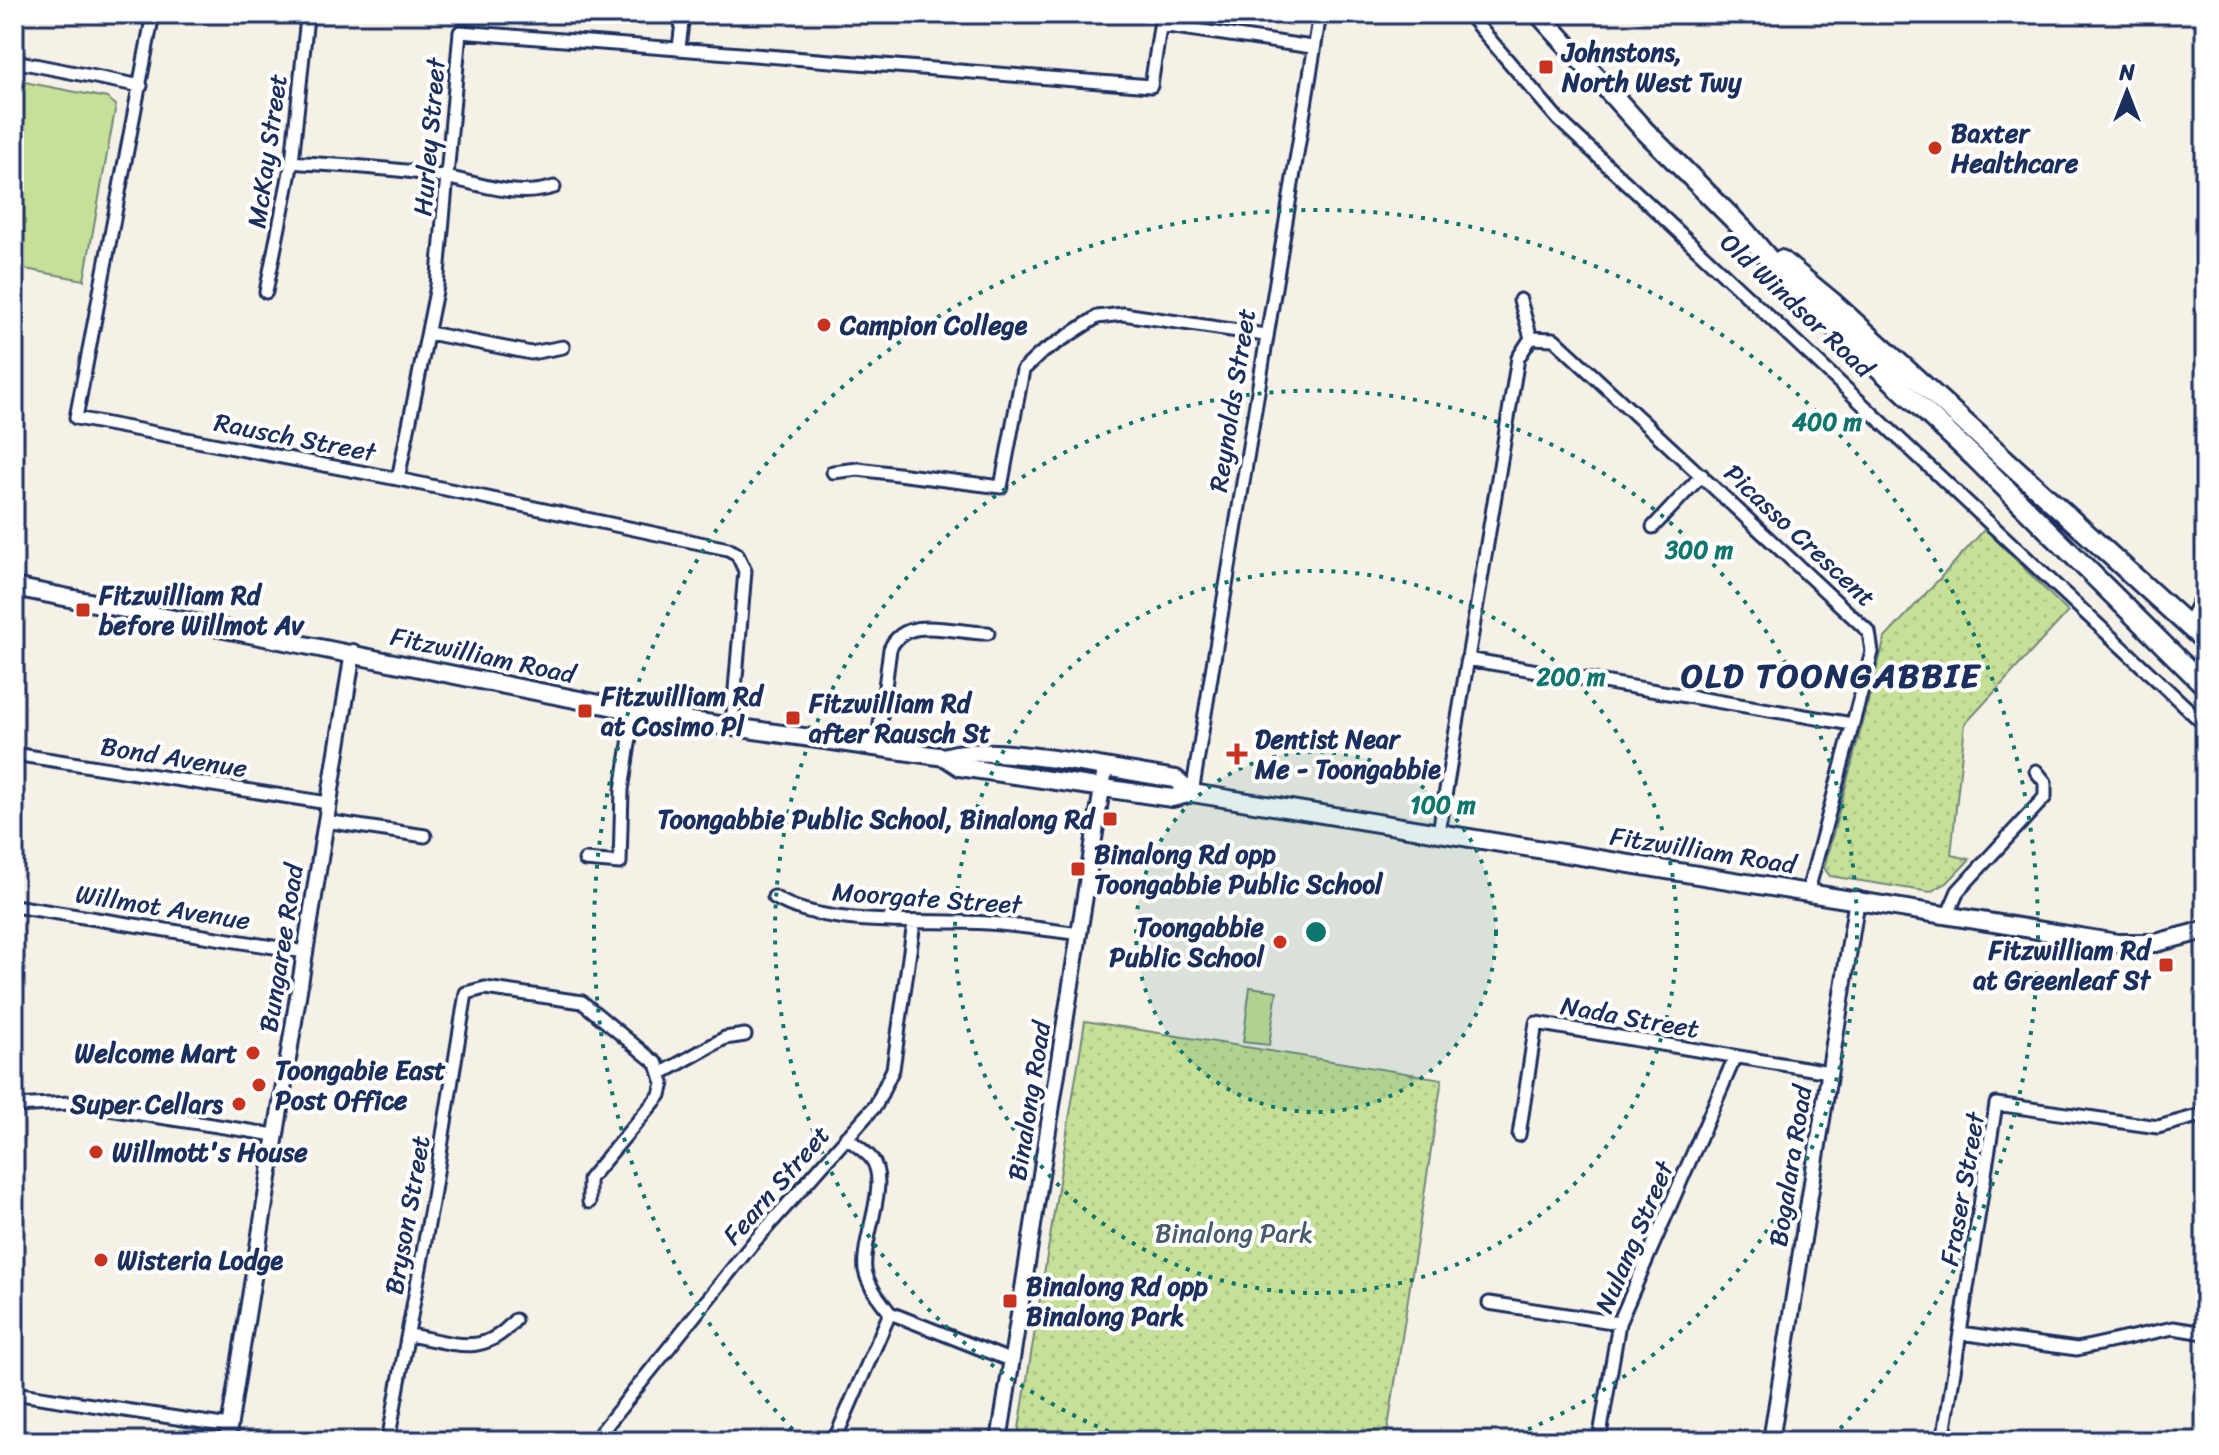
<svg xmlns="http://www.w3.org/2000/svg" width="2219" height="1455" viewBox="0 0 2219 1455" font-family="Sriracha,sans-serif">
<style>
.grass{fill:#c7e097;stroke:#71887a;stroke-width:2}
.park{fill:url(#park-dots);stroke:#71887a;stroke-width:2}
.lines{fill:none;stroke-linecap:round;stroke-linejoin:round}
.minor-casing{stroke:#1b2f5e;stroke-width:17}
.tertiary-casing{stroke:#1b2f5e;stroke-width:20}
.secondary-casing{stroke:#1b2f5e;stroke-width:22}
.trunk-casing{stroke:#1b2f5e;stroke-width:24}
.minor{stroke:#fff;stroke-width:11}
.tertiary{stroke:#fff;stroke-width:14}
.secondary{stroke:#fff;stroke-width:16}
.trunk{stroke:#fff;stroke-width:18}
.ring{fill:none;stroke:#0f766e;stroke-width:4;stroke-dasharray:4 8}
.poi-dot{fill:#c8321e;stroke:#fff;stroke-width:3}
.labels{text-anchor:middle;stroke-width:8;stroke-linejoin:round;paint-order:stroke}
.poi-label{font-size:26px;font-weight:bold;fill:#1b2f5e;stroke:#fff;text-anchor:start}
.street-label{font-size:26px;fill:#1b2f5e;stroke:#fff}
.park-label{font-size:26px;fill:#465b6c;stroke:#fff}
.district-label{font-size:34px;font-weight:bold;letter-spacing:2px;fill:#1b2f5e;stroke:#fff}
.centre{fill:#0f766e;stroke:#fff;stroke-width:4}
.ring-label{font-size:24px;text-anchor:middle;font-weight:bold;fill:#0f766e;stroke:#fff;stroke-width:8;stroke-linejoin:round;paint-order:stroke}
</style>
<defs>
<pattern id="park-dots" width="8" height="8" patternUnits="userSpaceOnUse" patternTransform="scale(2)"><rect width="8" height="8" fill="#c7e097"/><path d="M2 2h.1M6 6h.1" fill="none" stroke="#aac085" stroke-width="1.8" stroke-linecap="round"/></pattern>
</defs>
<rect width="100%" height="100%" fill="#f6f1e7"/>
<filter id="ink" filterUnits="userSpaceOnUse"><feTurbulence type="fractalNoise" baseFrequency=".0125" numOctaves="2"/><feDisplacementMap in="SourceGraphic" scale="16" xChannelSelector="R" yChannelSelector="G"/><feConvolveMatrix kernelMatrix="1 2 1 2 8 2 1 2 1" color-interpolation-filters="sRGB"/></filter>
<g filter="url(#ink)">
<!-- grass -->
<path class="grass" d="M14,80L107,98L116,105L84,280L14,267Z
M1250,987L1277,991L1269,1045L1243,1042Z"/>
<!-- park -->
<path class="park" d="M1985,529L2068,612L1965,724L1951,855L1970,859L1947,883L1930,892L1830,876L1824,868L1885,638Z
M1085,1021L1442,1079L1386,1441H1017Z"/>
<g class="lines">
<defs>
<path id="minor" d="M153,14L76,418L398,479L728,549L737,554L745,571L732,725
M1468,14L1558,119L2205,725
M1161,25L1312,47
M679,48L683,14
M14,61L141,86
M292,162C339,166 388,167 434,175C475,181 512,200 554,187
M266,292L292,162L307,17
M1520,300L1531,338
M429,333L531,353L563,347
M833,472L858,469L1001,487L1023,370L1040,354L1097,317L1123,314L1265,335
M398,479L437,286L460,32L1151,86L1162,14
M1653,527L1702,475
M1467,659L1852,724
M877,747L890,649C906,613 956,634 988,633
M14,754L328,803
M1192,793L1320,14
M325,821L425,836
M1439,832L1518,358L1531,338L1554,339L1869,632L1872,652L1808,891
M585,860L620,863L622,790L634,711
M774,897C823,929 929,919 987,923C1018,925 1049,930 1080,934
M14,906L305,952
M1948,914L1958,891L2045,797V782L2036,771
M662,1073L725,1038L745,1035
M14,1106L70,1103L275,1135
M1519,1135L1536,1023L1829,1072
M846,1137C854,1144 864,1150 871,1158C891,1183 861,1239 865,1270C868,1286 880,1300 890,1313L1012,1361
M1489,1303L1619,1323
M1960,1333L2077,1349L2173,1328L2205,1333
M408,1335C453,1342 482,1359 515,1320
M14,1393L229,1426
M388,1441L432,1203L466,993L485,988L582,1002L657,1064L663,1083L660,1095L589,1179V1202
M594,1441L753,1243L876,1105L893,1069L914,923
M834,1441L890,1313
M1599,1441L1619,1323L1735,1057
M1943,1441L1996,1104L2158,1127L2205,1114"/>
<path id="tertiary" d="M2188,626L2205,594
M227,1441L353,652
M999,1441L1105,769
M1771,1441L1857,899"/>
<path id="secondary" d="M14,587L670,718L945,757L960,767L1172,798L1192,793L2117,943H2156L2205,930
M945,757C982,741 1128,772 1176,779L1192,793"/>
<path id="trunk" d="M1539,14L1644,130L1745,231L1796,291L1976,459L2205,686
M1781,260L1831,301L2205,641"/>
</defs>
<!-- minor casing -->
<use href="#minor" class="minor-casing"/>
<!-- tertiary casing -->
<use href="#tertiary" class="tertiary-casing"/>
<!-- secondary casing -->
<use href="#secondary" class="secondary-casing"/>
<!-- trunk casing -->
<use href="#trunk" class="trunk-casing"/>
<!-- minor -->
<use href="#minor" class="minor"/>
<!-- tertiary -->
<use href="#tertiary" class="tertiary"/>
<!-- secondary -->
<use href="#secondary" class="secondary"/>
<!-- trunk -->
<use href="#trunk" class="trunk"/>
</g>
</g>
<!-- distance rings -->
<circle cx="1316" cy="932" r="180" fill="#0f766e" fill-opacity=".12"/>
<g class="ring">
<circle cx="1316" cy="932" r="180"/>
<circle cx="1316" cy="932" r="361"/>
<path d="M1131 1440A541 541 0 1 1 1501 1440"/>
<path d="M801 1438A722 722 0 1 1 1831 1438"/>
</g>
<!-- markers -->
<g class="poi-dot">
<rect x="1538" y="59" width="16" height="16" rx="4"/>
<circle cx="1935" cy="148" r="8"/>
<circle cx="824" cy="325" r="8"/>
<rect x="75" y="602" width="16" height="16" rx="4"/>
<rect x="577" y="703" width="16" height="16" rx="4"/>
<rect x="785" y="710" width="16" height="16" rx="4"/>
<path d="M1233 742h8v8h8v8h-8v8h-8v-8h-8v-8h8z"/>
<rect x="1102" y="811" width="16" height="16" rx="4"/>
<rect x="1070" y="861" width="16" height="16" rx="4"/>
<circle cx="1280" cy="942" r="8"/>
<rect x="2158" y="957" width="16" height="16" rx="4"/>
<circle cx="253" cy="1053" r="8"/>
<circle cx="259" cy="1085" r="8"/>
<circle cx="239" cy="1104" r="8"/>
<circle cx="96" cy="1152" r="8"/>
<circle cx="101" cy="1260" r="8"/>
<rect x="1002" y="1293" width="16" height="16" rx="4"/>
</g>
<g class="labels">
<!-- poi labels -->
<g class="poi-label">
<text x="1562" y="61">Johnstons,<tspan x="1562" dy="30">North West Twy</tspan></text>
<text x="1951" y="142">Baxter<tspan x="1951" dy="30">Healthcare</tspan></text>
<text x="840" y="334">Campion College</text>
<text x="99" y="604">Fitzwilliam Rd<tspan x="99" dy="30">before Willmot Av</tspan></text>
<text x="601" y="705">Fitzwilliam Rd<tspan x="601" dy="30">at Cosimo Pl</tspan></text>
<text x="809" y="712">Fitzwilliam Rd<tspan x="809" dy="30">after Rausch St</tspan></text>
<text x="1255" y="748">Dentist Near<tspan x="1255" dy="30">Me - Toongabbie</tspan></text>
<text x="1094" y="828" text-anchor="end">Toongabbie Public School, Binalong Rd</text>
<text x="1094" y="863">Binalong Rd opp<tspan x="1094" dy="30">Toongabbie Public School</tspan></text>
<text x="1264" y="936" text-anchor="end">Toongabbie<tspan x="1264" dy="30">Public School</tspan></text>
<text x="2150" y="959" text-anchor="end">Fitzwilliam Rd<tspan x="2150" dy="30">at Greenleaf St</tspan></text>
<text x="237" y="1062" text-anchor="end">Welcome Mart</text>
<text x="275" y="1079">Toongabie East<tspan x="275" dy="30">Post Office</tspan></text>
<text x="223" y="1113" text-anchor="end">Super Cellars</text>
<text x="112" y="1161">Willmott's House</text>
<text x="117" y="1269">Wisteria Lodge</text>
<text x="1026" y="1295">Binalong Rd opp<tspan x="1026" dy="30">Binalong Park</tspan></text>
</g>
<!-- street labels -->
<g class="street-label">
<text transform="translate(429 137) rotate(-85)" y="9">Hurley Street</text>
<text transform="translate(267 151) rotate(-82)" y="9">McKay Street</text>
<text transform="translate(1797 305) rotate(43)" y="9">Old Windsor Road</text>
<text transform="translate(1232 400) rotate(-81)" y="9">Reynolds Street</text>
<text transform="translate(295 437) rotate(11)" y="9">Rausch Street</text>
<text transform="translate(1800 535) rotate(43)" y="9">Picasso Crescent</text>
<text transform="translate(483 655) rotate(12)" y="9">Fitzwilliam Road</text>
<text transform="translate(174 757) rotate(9)" y="9">Bond Avenue</text>
<text transform="translate(1703 850) rotate(9)" y="9">Fitzwilliam Road</text>
<text transform="translate(927 898) rotate(4)" y="9">Moorgate Street</text>
<text transform="translate(163 907) rotate(9)" y="9">Willmot Avenue</text>
<text transform="translate(281 948) rotate(-81)" y="9">Bungaree Road</text>
<text transform="translate(1630 1017) rotate(10)" y="9">Nada Street</text>
<text transform="translate(1029 1101) rotate(-81)" y="9">Binalong Road</text>
<text transform="translate(1790 1166) rotate(-81)" y="9">Bogalara Road</text>
<text transform="translate(776 1185) rotate(-49)" y="9">Fearn Street</text>
<text transform="translate(1962 1189) rotate(-80)" y="9">Fraser Street</text>
<text transform="translate(407 1215) rotate(-80)" y="9">Bryson Street</text>
<text transform="translate(1634 1237) rotate(-67)" y="9">Nulang Street</text>
</g>
<!-- park labels -->
<g class="park-label">
<text x="1234" y="1242">Binalong Park</text>
</g>
<!-- district labels -->
<g class="district-label">
<text x="1831" y="687">OLD TOONGABBIE</text>
</g>
</g>
<circle cx="1316" cy="932" r="12" class="centre"/>
<g class="ring-label">
<text x="1827" y="430">400 m</text>
<text x="1699" y="558">300 m</text>
<text x="1571" y="685">200 m</text>
<text x="1443" y="813">100 m</text>
</g>
<!-- margin -->
<rect width="2219" height="1455" fill="none" stroke="#fff" stroke-width="48"/>
<rect x="24" y="24" width="2171" height="1407" fill="none" stroke="#1b2f5e" stroke-width="3" filter="url(#ink)"/>
<!-- north arrow -->
<g transform="translate(2127 92)" stroke="#ffffff" stroke-width="6" paint-order="stroke">
<path d="M0-6L14 30L0 20L-14 30Z" fill="#1b2f5e"/>
<text y="-12" font-size="22" font-weight="bold" text-anchor="middle" fill="#1b2f5e">N</text>
</g>
</svg>
